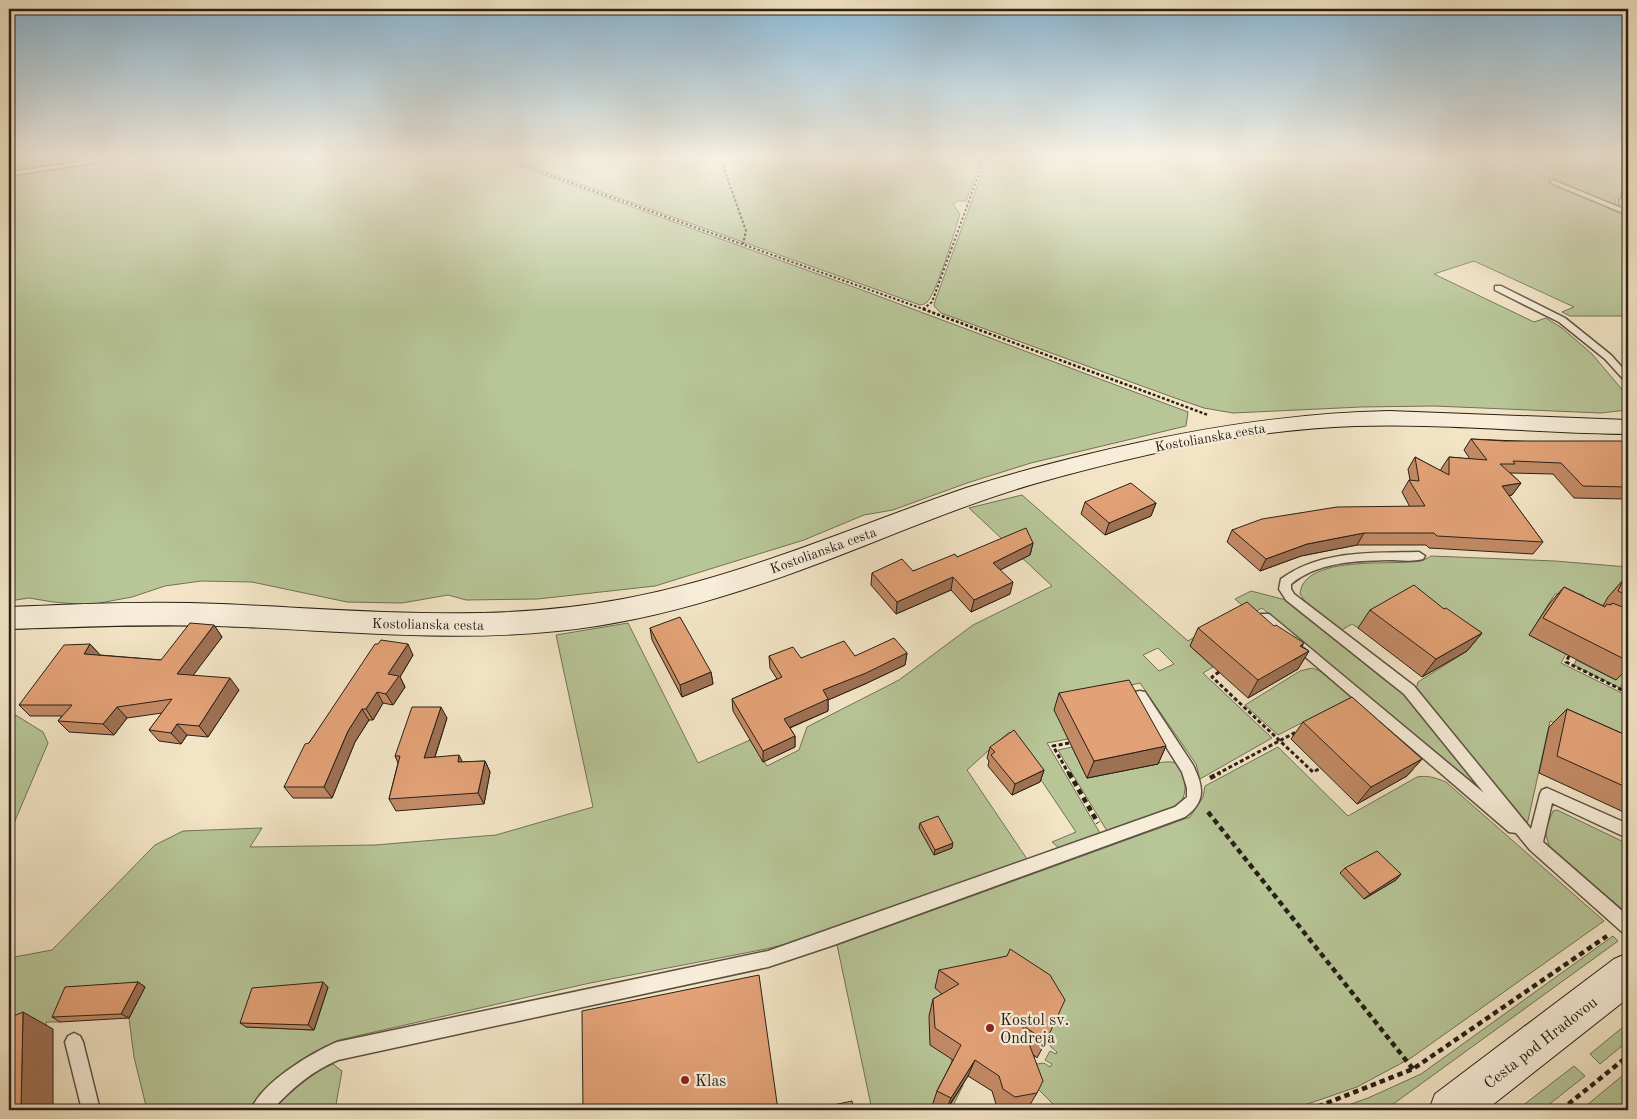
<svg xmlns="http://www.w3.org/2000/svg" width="1637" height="1119" viewBox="0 0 1637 1119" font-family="'Old Standard TT',serif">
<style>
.green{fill:#b7c597;stroke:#707257;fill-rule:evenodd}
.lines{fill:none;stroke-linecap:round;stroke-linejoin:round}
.lane-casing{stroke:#5b5142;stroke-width:3}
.secondary-casing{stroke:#292017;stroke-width:2}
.path-far3{stroke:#292017;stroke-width:2;stroke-dasharray:2.5 2;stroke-linecap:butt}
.path-far2{stroke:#292017;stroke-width:2.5;stroke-dasharray:3 2;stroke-linecap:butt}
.path-far1{stroke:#292017;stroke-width:3;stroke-dasharray:4 2.5;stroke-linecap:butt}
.path{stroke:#292017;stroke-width:4.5;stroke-dasharray:5.5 4;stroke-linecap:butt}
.lane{fill:#f7edd9;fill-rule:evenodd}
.secondary{fill:#f7edd9;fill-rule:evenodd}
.wall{fill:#c28a65;stroke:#292017}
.shaded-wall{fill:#9e7153;stroke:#292017}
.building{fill:#e2a176;stroke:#292017}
.poi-dot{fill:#8f2418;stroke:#f7edd9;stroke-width:2}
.labels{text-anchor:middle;stroke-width:4.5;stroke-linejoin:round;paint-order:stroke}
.street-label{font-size:14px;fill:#292017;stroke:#f7edd9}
.near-poi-label{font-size:16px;fill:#292017;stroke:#f7edd9;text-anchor:start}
.near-street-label{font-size:16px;fill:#292017;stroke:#f7edd9}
</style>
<rect width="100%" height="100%" fill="#f2e4c5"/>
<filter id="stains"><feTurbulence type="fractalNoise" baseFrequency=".004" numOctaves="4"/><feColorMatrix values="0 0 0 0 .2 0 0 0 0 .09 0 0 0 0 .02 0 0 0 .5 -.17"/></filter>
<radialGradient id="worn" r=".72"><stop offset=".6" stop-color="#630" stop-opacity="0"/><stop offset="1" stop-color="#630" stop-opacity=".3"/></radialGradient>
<!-- green -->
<path class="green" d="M9,157H124L9,174Z
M134,157H494L862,290L1188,412L1186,426L1031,463L967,483L893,510L864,515L804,540L655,586L538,599L466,600L448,595L402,603L347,602L252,582L201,581L165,586L132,597L89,605L53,602L29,598L9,601V177Z
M504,157H983L966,201H958L953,204L960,214C954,233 938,290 927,302C924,305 924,304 920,305Z
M988,157H1628V189L1615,199L1617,207L1553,181L1550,182L1608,207L1621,211L1628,216V316H1570L1562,312L1574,307L1474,261L1434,274L1534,322L1546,318L1562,328L1592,354L1625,393L1627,410L1601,413L1434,406L1361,407L1233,413L1204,408L1175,398L941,313L934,306L935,301Z
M1022,495L1188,641L1244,607L1235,599L1251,591L1286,600L1337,639L1405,694L1486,794L1262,608L1190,646L1213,667L1203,673L1272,738L1200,779L1196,764L1140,683L1117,688L1068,739L1047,743L1100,833L1059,848L1052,842L1076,832L1009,732L967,770L1027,859L817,936L766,949L590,983L339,1040C301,1058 277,1076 252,1110H147L134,1057L129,1018L144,987L60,1022H46L47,1031L9,1110V958L52,950L155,845L183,831L262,828L250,847L375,845L496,835L593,807L556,635L628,623L698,763L750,740L767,766L799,750L807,727L899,680L973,625L1052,586L969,508ZM1158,648L1174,664L1159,671L1143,655ZM328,987L313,1030L246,1027Z
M1431,556L1555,561L1628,567V606C1612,606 1593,608 1582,594H1555L1529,635L1566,654L1561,663L1628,696V755L1550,721L1527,825L1416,689L1418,682L1467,651L1358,628L1352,624L1340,631L1307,604L1300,594C1303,554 1394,566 1421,561C1424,560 1428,558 1431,556Z
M1628,656V673L1620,688L1574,665L1576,660L1616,680Z
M1312,668L1320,671L1352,697L1278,735L1245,705L1300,671Z
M9,711L43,732L48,743L9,835Z
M1072,747L1087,778C1103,775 1158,760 1172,762C1185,765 1188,790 1182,800C1180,803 1176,805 1173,807L1107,831L1058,750Z
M1278,747L1348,816L1417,777C1428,775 1436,778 1446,782L1604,921L1411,1058L1357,1087L1290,1110H1059L1030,1081L1037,1064L1044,1063L1050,1067L1052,1064L1045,1060L1050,1051L1056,1054L1057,1052L1051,1047L1046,1039L946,997L952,1068L963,1085L951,1110H872L837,945L1190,817L1203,797L1205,786Z
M1557,810L1628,844V914L1550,849L1545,831L1553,811Z
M1613,936L1618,941L1385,1110H1334L1368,1098L1421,1074Z
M1628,1023V1041L1600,1064L1590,1054Z
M333,1064L342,1071L335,1110H271C288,1090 307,1073 333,1064Z
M1574,1066L1585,1076L1542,1110H1517Z
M1628,1071V1110H1581Z"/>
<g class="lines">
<defs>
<path id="lane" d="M114,157H127L9,176V172Z
M1553,180L1621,208L1619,200L1628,193V198L1625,201V205L1628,207V215L1551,183L1550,182Z
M1495,286H1501L1565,318L1611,355L1628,374V382L1625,381L1605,359L1559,322L1495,290Z
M1419,552L1425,556L1423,559C1412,562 1399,560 1388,560C1354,561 1318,562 1291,584V589L1294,594L1414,686L1531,829L1540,794L1542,790L1547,788L1628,824L1627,838L1552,803L1543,842L1628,916V934L1622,932L1530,850L1516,833L1509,832L1259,617L1261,614H1269L1484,793L1404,694L1286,600L1279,589L1281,579C1320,550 1372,553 1419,552Z
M1140,691L1145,692L1193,765C1203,786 1207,801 1185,817L831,946L768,967L338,1060C312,1071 291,1089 272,1110H251C261,1083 311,1053 337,1042L768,951L1175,807L1187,797V788L1182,772L1134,696L1135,692Z
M74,1033L80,1036L83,1042L100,1110H82L65,1042L68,1036Z"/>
<path id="secondary" d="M1389,411L1628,420V434C1537,433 1446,423 1355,426C1247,430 1141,454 1037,483C971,502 907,529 843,554C764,585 680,613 597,626C470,646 343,630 216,626C147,624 78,627 9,629V607C80,604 151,601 221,604C355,610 491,624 623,599C742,577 852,527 966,488C1006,475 1048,464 1089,454C1188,430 1287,413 1389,411Z
M1628,953V998L1486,1110H1429L1435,1094L1614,959Z"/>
</defs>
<!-- lane casing -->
<use href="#lane" class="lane-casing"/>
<!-- secondary casing -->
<use href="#secondary" class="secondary-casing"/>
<!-- path-far3 -->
<path class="path-far3" d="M499,157L926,310
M720,157L746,231L743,244
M923,309L932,302L985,157"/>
<!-- path-far2 -->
<path class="path-far2" d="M923,309L1208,415"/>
<!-- path-far1 -->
<path class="path-far1" d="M1569,656L1566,662L1628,693
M1219,672L1212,677L1313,772L1321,768
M1622,690L1628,678
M1069,743L1053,746L1069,774
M1217,774L1298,731"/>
<!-- path -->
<path class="path" d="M1069,773L1098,823
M1210,778L1220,773
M1208,812L1413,1069
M1309,1110L1413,1069L1607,936
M1561,1110L1628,1056"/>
<!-- lane -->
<use href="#lane" class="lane"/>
<!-- secondary -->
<use href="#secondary" class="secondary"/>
</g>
<!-- wall -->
<path class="wall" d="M1532,157H1552L1541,160Z
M1471,439L1628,446V499L1574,498L1553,474L1510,473L1521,483L1512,495L1509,496L1543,542L1533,554L1429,548L1426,545H1357L1301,556L1260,571L1227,542L1232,530L1410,507L1402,492L1409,480H1410L1408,469L1415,457L1441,471V469L1449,457L1470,459L1464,450Z
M1085,502L1156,503L1151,516L1105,535L1081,514Z
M1033,543L1030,555L1000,570L1010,594L971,612L951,590L896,614L871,585L872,573L913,571L957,557Z
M1623,580L1628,582V668L1616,680L1529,635L1549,604L1564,587L1603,606L1608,597Z
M1444,609L1482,633L1467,651L1422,677L1358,628L1370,610Z
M214,625L222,637L193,675L239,690L208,737L187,735L181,744L159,741L149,730L162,713L127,718L114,735L69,732L58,721L62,716H30L19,705L90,644L100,655L161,660Z
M1274,626L1309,651L1298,669L1248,698L1190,646L1198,628Z
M650,628L711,672L713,684L682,697L652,640Z
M378,644L413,655L400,677L405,687L393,705L383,703L373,720H369L355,742L332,798H293L284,787L309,743Z
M907,653L905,665L865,684L828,700V711L790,728L795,736V747L763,762L733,711L732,699L777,679L770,668L769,656L801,658L855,656Z
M1059,693L1166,746L1158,764L1087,778L1054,710Z
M1567,709L1628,736V814L1539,773L1549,727Z
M447,718L435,757L463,762L485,761L490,772L484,804L396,811L389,799L398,763L395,756Z
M1303,722L1422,759L1407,776L1357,804L1291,739Z
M990,747L1044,770L1040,782L1012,795L988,766L989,761L987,758Z
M920,823L952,848L934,855L919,828Z
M1345,868L1401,874L1396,880L1364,899L1340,873Z
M939,970L1046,1041L1037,1058L1034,1055L1037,1093L1028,1108L1016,1110H1004L996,1104L992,1091L968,1076L947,1110H940L932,1106L937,1091L953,1060L930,1045L929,1016L933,999L942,994L935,988Z
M138,982L145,987L129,1018L60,1022L52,1017Z
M323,982L328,987L314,1030L246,1027L240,1023Z"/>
<!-- shaded-wall -->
<path class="shaded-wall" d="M1543,157H1552L1541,160Z
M1521,483L1512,495L1494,498L1502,486Z
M1156,503L1151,516L1105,535L1109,523Z
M1364,533L1357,545L1301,556L1260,571L1266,559L1307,544Z
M1033,543L1030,555L990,575L993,563Z
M953,577L951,590L896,614L897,602Z
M1013,582L1010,594L971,612L974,600Z
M214,625L222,637L186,685L177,674Z
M1482,633L1467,651L1422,677L1436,659Z
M1304,643L1294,660L1309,651L1298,669L1248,698L1258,680Z
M90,644L101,656L84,654Z
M408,644L413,655L400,677L405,687L393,705L386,694L388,674Z
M907,653L905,665L865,684L828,700V711L784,730V719L823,690Z
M711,672L713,684L682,697L680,685Z
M230,678L239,690L208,737L199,726Z
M377,692L383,703L373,720L366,709Z
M117,707L127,718L114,735L103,724Z
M441,707L447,718L431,769L424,758Z
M362,709L369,720L355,742L332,798L324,787L348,731Z
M177,724L187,735L181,744L171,733Z
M795,736V747L763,762V751Z
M1166,746L1158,764L1087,778L1094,761Z
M459,755L465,767L458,762Z
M1422,759L1407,776L1357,804L1371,787Z
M485,761L490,772L484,804L478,793Z
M1044,770L1040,782L1012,795L1015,784Z
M953,843L952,848L934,855L935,850Z
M1401,874L1396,880L1364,899L1370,894Z
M138,982L145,987L129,1018L121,1014Z
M323,982L328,987L314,1030L308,1025Z
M23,1012L53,1029V1110H21Z
M975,1060L968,1076L946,1110L951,1098Z"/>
<!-- building -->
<path class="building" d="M1471,439L1505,441H1622L1628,446V487L1583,486L1561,463L1513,461L1515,464H1500L1521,483L1502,486L1543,542L1437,536L1434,533H1364L1307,544L1266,559L1232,530L1262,519L1337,507L1425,506L1409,480L1419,481L1415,457L1449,475V457L1487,460Z
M1131,483L1156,503L1109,523L1085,502Z
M1026,528L1033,543L993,563L1013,582L974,600L953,577L897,602L872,573L902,559L913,571L955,554L957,557Z
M1623,580L1628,582V596L1618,591Z
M1414,585L1444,609L1446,608L1482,633L1436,659L1370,610Z
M1564,587L1605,607L1607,604L1611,605L1612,603L1628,609V661L1543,618Z
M1247,602L1274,626L1276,625L1304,643L1300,646L1309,651L1258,680L1198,628Z
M680,617L711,672L680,685L650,628Z
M190,623L214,625L177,674L230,678L199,726L177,724L171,733L149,730L172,699L117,707L103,724L58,721L72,705H19L64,645L90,644L84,654L161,660Z
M894,638L907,653L866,673L823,690L828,699L784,719L795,736L763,751L732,699L782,677L769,656L793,647L801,658L844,641L855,656Z
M381,640L408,644L388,674L399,676L386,694L377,692L366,709H362L348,731L324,787H284L305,744L309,743L375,644H378Z
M1129,680L1166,746L1094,761L1059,693Z
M1352,697L1422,759L1371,787L1303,722Z
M412,707H441L424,758L459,755L458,762L485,761L478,793L389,799L400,756H395Z
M1567,709L1628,736V788L1557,756Z
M1014,730L1044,770L1015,784L991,755L995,752L990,747Z
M938,816L953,843L935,850L920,823Z
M1377,851L1401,874L1370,894L1345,868Z
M1010,949L1050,975L1065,1000L1046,1041L1022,1025L1043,1081L1037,1093L1015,1097L1003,1089L999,1076L975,1060L951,1098L937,1091L961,1045L935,1028L933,999L959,984L939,970L1007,956Z
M759,975L778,1110H583L582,1011Z
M138,982L121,1014L52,1017L65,987Z
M323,982L308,1025L240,1023L252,988Z
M23,1012L21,1110H9V1018Z
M852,1101L854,1110H810Z"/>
<!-- sky -->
<linearGradient id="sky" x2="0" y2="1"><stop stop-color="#8ab8d6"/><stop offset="0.5" stop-color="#f9f3e5"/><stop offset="1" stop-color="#f9f3e5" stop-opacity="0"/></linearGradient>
<rect width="1637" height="313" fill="url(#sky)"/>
<!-- markers -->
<g class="poi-dot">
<circle cx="990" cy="1028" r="5"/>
<circle cx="685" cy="1080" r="5"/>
</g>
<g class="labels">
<!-- street labels -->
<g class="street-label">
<text transform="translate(1210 437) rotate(-10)" y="5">Kostolianska cesta</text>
<text transform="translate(823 550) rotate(-20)" y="5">Kostolianska cesta</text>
<text transform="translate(428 624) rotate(1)" y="5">Kostolianska cesta</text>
</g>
<!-- near-poi labels -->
<g class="near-poi-label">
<text x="1000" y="1025">Kostol sv.<tspan x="1000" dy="18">Ondreja</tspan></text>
<text x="695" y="1086">Klas</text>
</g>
<!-- near-street labels -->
<g class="near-street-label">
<text transform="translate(1540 1042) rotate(-38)" y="6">Cesta pod Hradovou</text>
</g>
</g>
<!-- margin -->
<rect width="1637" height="1119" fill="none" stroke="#f2e4c5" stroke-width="30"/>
<rect x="10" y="10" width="1617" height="1099" fill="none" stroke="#292017" stroke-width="2.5"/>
<rect x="15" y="15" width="1607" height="1089" fill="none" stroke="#292017"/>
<rect width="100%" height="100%" filter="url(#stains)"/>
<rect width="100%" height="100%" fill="url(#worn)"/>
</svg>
